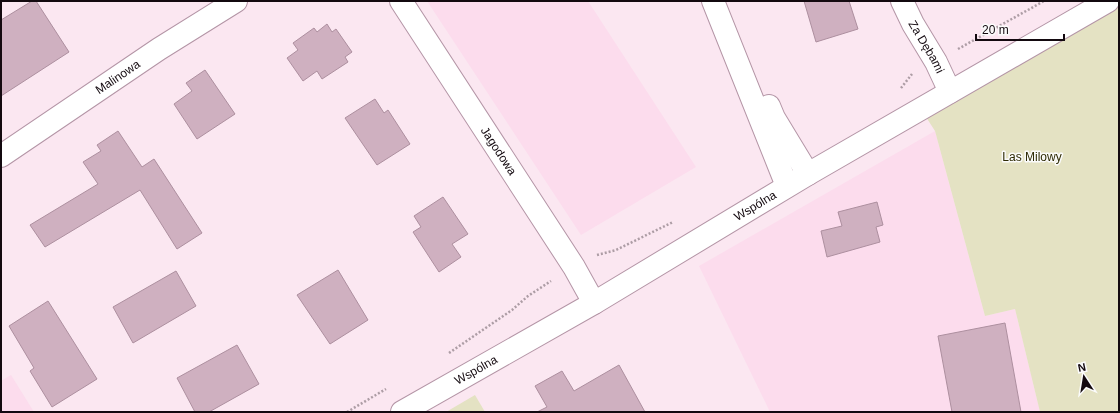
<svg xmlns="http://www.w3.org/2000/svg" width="1120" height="413" viewBox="0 0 1120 413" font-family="Arial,sans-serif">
  <rect width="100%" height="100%" fill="#fbe7f1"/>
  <!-- built -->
  <g fill="#fcdced">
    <path d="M 427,1 L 588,1 L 696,167 L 581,235 Z"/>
    <path d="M 935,131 L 985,316 L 1015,309 L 1040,412 L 770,412 L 699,266 Z"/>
    <path d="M 11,375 L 34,412 L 1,412 L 1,381 Z"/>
  </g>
  <!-- green -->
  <g fill="#e4e2c3">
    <path d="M 1119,6 L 1119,412 L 1040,412 L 1015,309 L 985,316 L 935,131 L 926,117 Z"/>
    <path d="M 475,395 L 485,412 L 446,412 Z"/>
  </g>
  <!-- building -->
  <g fill="#cfb0c0" stroke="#ad8f9f">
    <path d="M 32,1 L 36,1 L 69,52 L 1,96 L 1,20 Z"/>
    <path d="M 804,1 L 849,1 L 858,29 L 816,42 Z"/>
    <path d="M 327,24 L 332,32 L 336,29 L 352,52 L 345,57 L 348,62 L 322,79 L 317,71 L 303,81 L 287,58 L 298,50 L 293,43 L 314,28 L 317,32 Z"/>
    <path d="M 205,70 L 235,114 L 197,139 L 174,104 L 192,91 L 186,83 Z"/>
    <path d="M 375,99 L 384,113 L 388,110 L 410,144 L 377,165 L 345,118 Z"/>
    <path d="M 118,131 L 142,167 L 154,159 L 202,233 L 177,249 L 140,190 L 45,247 L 30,225 L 98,184 L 83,162 L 101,151 L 97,145 Z"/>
    <path d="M 443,197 L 468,234 L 452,244 L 461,257 L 439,272 L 413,232 L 421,227 L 414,216 Z"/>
    <path d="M 877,202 L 883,225 L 876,227 L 880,242 L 827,257 L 821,231 L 842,226 L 838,212 Z"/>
    <path d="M 338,270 L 368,320 L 330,344 L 297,295 Z"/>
    <path d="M 176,271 L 196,306 L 133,343 L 113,307 Z"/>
    <path d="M 48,301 L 97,379 L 52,407 L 30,371 L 34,368 L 9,326 Z"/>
    <path d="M 1005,323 L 1021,412 L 952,412 L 938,336 Z"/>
    <path d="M 237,345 L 259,384 L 209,412 L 195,412 L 177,378 Z"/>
    <path d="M 619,365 L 645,412 L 537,412 L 547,407 L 535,386 L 562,371 L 574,391 Z"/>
  </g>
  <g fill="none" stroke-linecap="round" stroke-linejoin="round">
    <defs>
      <g id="minor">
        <path id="s1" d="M 401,1 L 574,267 L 594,303"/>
        <path d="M 713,1 L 787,186"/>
        <path id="s2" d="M 902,1 L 913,24 L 936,62 L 950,92"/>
        <path d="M 769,106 L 774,118 L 808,174"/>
        <path id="s3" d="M 1,156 L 159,49 L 236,1"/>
        <path id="s4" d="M 402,412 L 594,303 L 808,174 L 1108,1"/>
      </g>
    </defs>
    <!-- minor casing -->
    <use href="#minor" stroke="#b495a6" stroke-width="24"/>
    <!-- path -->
    <g stroke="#ad9da5" stroke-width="2.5" stroke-dasharray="2 2" stroke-linecap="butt">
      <path d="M 958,49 L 1044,1"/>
      <path d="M 901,88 L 912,74"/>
      <path d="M 597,255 L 616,250 L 673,222"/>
      <path d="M 449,353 L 512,310 L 528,296 L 551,281"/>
      <path d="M 347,412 L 386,389"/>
    </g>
    <!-- minor -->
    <use href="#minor" stroke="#fff" stroke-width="22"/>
  </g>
  <g text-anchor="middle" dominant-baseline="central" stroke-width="3" stroke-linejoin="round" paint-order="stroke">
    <!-- street labels -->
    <g font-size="12" fill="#13090f" stroke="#fbfbfb">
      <text stroke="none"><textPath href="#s2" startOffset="52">Za Dębami</textPath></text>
      <text stroke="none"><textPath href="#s3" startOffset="141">Malinowa</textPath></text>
      <text stroke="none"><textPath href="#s1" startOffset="179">Jagodowa</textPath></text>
      <text stroke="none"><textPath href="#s4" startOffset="409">Wspólna</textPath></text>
      <text stroke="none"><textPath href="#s4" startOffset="85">Wspólna</textPath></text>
    </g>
    <!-- park labels -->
    <g font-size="12" fill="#2e2b04" stroke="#fbfbfb">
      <text x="1032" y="157">Las Milowy</text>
    </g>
  </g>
  <!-- border -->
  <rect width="1120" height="413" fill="none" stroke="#13090f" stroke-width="4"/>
  <!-- north arrow -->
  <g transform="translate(1084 377) rotate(348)" stroke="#fbfbfb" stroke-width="3" paint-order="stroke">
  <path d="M0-3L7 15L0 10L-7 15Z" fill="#13090f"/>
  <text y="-6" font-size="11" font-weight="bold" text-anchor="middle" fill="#13090f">N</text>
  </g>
  <!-- scale -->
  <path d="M976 34v6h88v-6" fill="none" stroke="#13090f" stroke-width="2"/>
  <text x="982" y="34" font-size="12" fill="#13090f" stroke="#fbfbfb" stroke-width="3" paint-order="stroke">20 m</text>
</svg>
